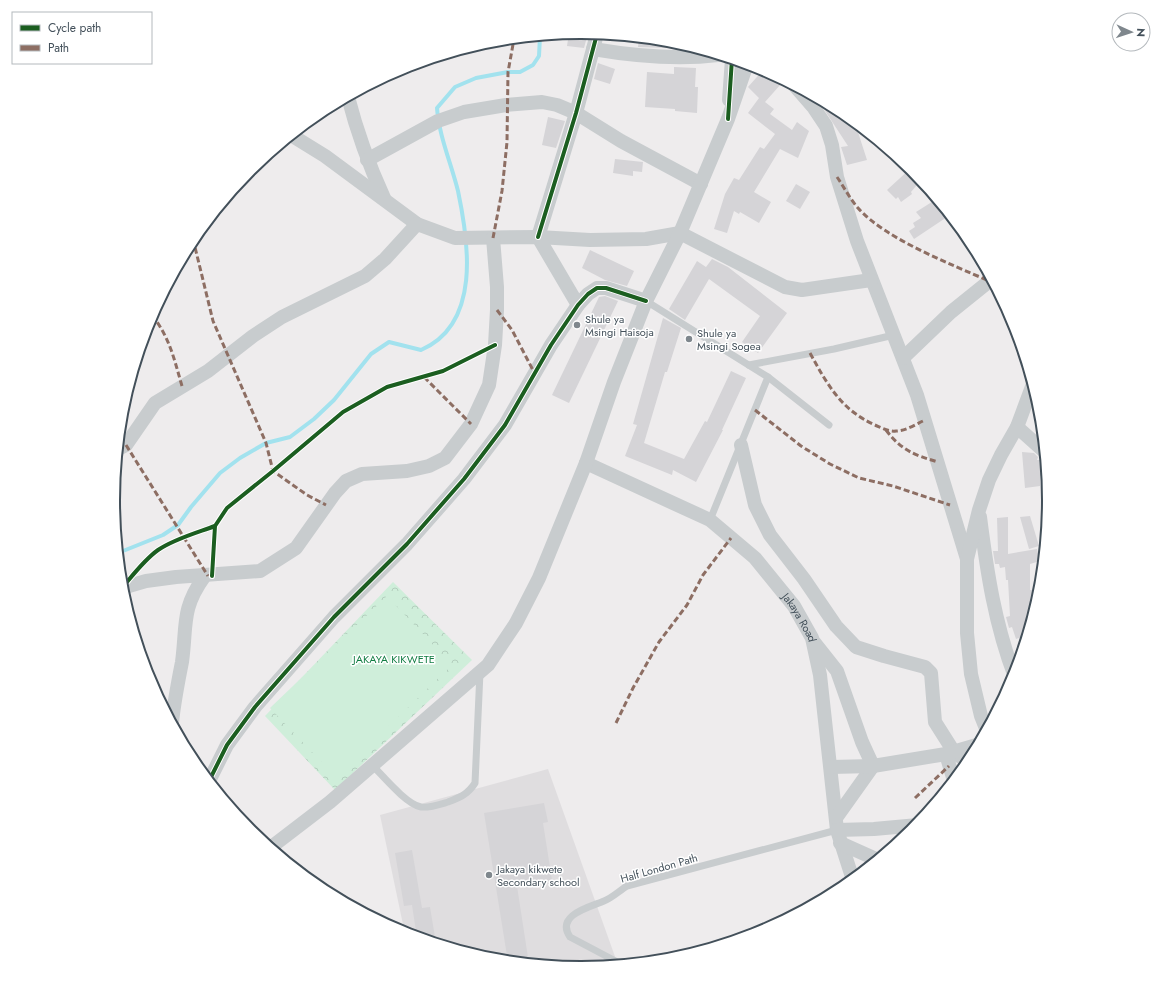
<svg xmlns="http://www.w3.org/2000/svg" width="1163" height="1001" viewBox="0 0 1163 1001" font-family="Jost,sans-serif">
  <defs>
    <pattern id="forest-crowns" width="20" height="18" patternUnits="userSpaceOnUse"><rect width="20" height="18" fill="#cfeeda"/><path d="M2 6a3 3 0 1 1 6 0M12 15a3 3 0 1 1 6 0" fill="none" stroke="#b3cebd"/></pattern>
  </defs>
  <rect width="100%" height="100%" fill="#eeeced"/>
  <!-- education -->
  <path fill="#dfdddf" d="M 548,769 L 618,965 L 581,969 L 490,960 L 405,934 L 380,815 Z"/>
  <!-- forest -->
  <path fill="url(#forest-crowns)" d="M 393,582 L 472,660 L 335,790 L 265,716 Z"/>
  <!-- garden -->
  <path fill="#cfeeda" d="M 387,596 L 452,665 L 336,777 L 270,708 Z"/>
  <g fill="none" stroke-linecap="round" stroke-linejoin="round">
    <!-- stream -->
    <path stroke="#a2e2ee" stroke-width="4" d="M 118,553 L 163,535 L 178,525 L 191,507 L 220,473 L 240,458 L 266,443 L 290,437 L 314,419 L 334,400 L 371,354 L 389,342 L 421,350 C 481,324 469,243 458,191 C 451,163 439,136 437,108 L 455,87 L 476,78 L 508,72 L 520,72 L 533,65 L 539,56 L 540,36"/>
  </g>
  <!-- building -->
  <g fill="#d5d4d7">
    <path d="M 582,32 L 588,33 L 584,48 L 567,46 L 569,33 Z"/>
    <path d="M 639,38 L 667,40 L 667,48 L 638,47 Z"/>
    <path d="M 598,63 L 615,69 L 610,84 L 594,79 Z"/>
    <path d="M 674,67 L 696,68 L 695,87 L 698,87 L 697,113 L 675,111 L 675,109 L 645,107 L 647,72 L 674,74 Z"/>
    <path d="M 764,69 L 781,84 L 765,102 L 774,109 L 770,114 L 792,130 L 797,122 L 809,131 L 798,158 L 780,149 L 754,192 L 771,202 L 759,223 L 740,212 L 739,214 L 734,211 L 727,233 L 714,229 L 725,194 L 734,178 L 739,180 L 760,147 L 764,149 L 775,134 L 748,113 L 759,98 L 760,99 L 748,87 Z"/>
    <path d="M 816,97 L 840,110 L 846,120 L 850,117 L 851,119 L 856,126 L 867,160 L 847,165 L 841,147 L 848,146 Z"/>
    <path d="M 548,117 L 565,121 L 556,148 L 542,145 Z"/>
    <path d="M 615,159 L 643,162 L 642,172 L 633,171 L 633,176 L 613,173 Z"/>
    <path d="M 911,168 L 921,180 L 911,192 L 912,194 L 901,202 L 898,197 L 896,199 L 887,190 Z"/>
    <path d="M 796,184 L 810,192 L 800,209 L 786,201 Z"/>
    <path d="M 935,200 L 938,200 L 950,215 L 914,239 L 909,231 L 915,227 L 913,223 L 921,218 L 916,212 Z"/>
    <path d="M 590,250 L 634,271 L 627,286 L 605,280 L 582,268 Z"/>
    <path d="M 712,259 L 728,267 L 787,313 L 758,353 L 742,342 L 760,316 L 709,279 L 685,320 L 669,309 L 697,261 L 706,267 Z"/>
    <path d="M 605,296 L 618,301 L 569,403 L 552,395 L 599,297 Z"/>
    <path d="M 663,318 L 681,328 L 667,372 L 665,372 L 644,443 L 684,459 L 705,421 L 707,422 L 731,371 L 746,378 L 722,430 L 723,430 L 696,482 L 673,470 L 672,475 L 625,456 L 637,425 L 633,424 Z"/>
    <path d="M 1022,452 L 1034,453 L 1038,457 L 1037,460 L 1043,460 L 1044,473 L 1040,476 L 1040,486 L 1025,488 Z"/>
    <path d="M 1030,516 L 1039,546 L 1029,549 L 1020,517 Z"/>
    <path d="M 1008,517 L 1008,554 L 1037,549 L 1040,561 L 1030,564 L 1030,590 L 1041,590 L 1028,635 L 1016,639 L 1012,627 L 1009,628 L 1006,617 L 1010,616 L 1008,580 L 1006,580 L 1005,567 L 1000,568 L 999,564 L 995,564 L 993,551 L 998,551 L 997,518 Z"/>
    <path d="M 544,803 L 548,822 L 543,823 L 552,880 L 517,886 L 529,964 L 508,962 L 484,813 Z"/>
    <path d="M 412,850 L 422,908 L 430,907 L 436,943 L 417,938 L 412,905 L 404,906 L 395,853 Z"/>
  </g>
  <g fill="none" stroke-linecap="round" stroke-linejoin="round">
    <!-- lane -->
    <g stroke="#c8ccce" stroke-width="7">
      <path d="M 646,301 L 768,377 L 829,425"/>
      <path d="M 749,365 L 834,349 L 894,335"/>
      <path d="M 710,520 L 768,377"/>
      <path d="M 372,765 C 384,777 406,804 421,807 C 430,808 441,804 448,802 C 461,797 468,794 475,783 L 480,672"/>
      <path d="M 623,965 L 570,937 C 555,915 590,907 604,901 C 612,898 619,891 627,886 L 837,830"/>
    </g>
    <!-- street -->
    <g stroke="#c8ccce" stroke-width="14">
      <path d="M 593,49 C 634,56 676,60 718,55"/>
      <path d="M 794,85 L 814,108 L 826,126 L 832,145 L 837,177 L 857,241 L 917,395 L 967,559"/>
      <path d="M 348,97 C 357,132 369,165 384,198"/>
      <path d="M 729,100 L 732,59"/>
      <path d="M 291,135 L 325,156 L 417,224 L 455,238 L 538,237 L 590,240 L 646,239 L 680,233 L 785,287 L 802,290 L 871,280"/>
      <path d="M 367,160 L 438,121 L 464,112 L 506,105 L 542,102 L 557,105 L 576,113 L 621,141 L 701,184"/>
      <path d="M 578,305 L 538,237 L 576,113 L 597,34"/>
      <path d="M 903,358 L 951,312 L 992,279"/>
      <path d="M 1017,427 L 1045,452"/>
      <path d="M 741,445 L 755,505 L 770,535 L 804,579 L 836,626 L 856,647 L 884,656 L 925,667 L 931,673 L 935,722 L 954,752 L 969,763"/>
      <path d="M 118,449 L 126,445 L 155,403 L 208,371 L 253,336 L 282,317 L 365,276 L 385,259 L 417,224"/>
      <path id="s1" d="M 586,463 L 710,520 L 755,558 L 794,606 L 812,638 L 820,675 L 837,830 L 853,880"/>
      <path d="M 1048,480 L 1049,508"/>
      <path d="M 980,517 C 987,572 995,625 1015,677"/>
      <path d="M 122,588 L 146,581 L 176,577 L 260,571 L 296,548 L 335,493 L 346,481 L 362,474 L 407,471 L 429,466 L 445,458 L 471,424 L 489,385 L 495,345 L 497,310 L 497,287 L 493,238"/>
      <path d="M 814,642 L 837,671 L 862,742 L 873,766 L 836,818"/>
      <path d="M 172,723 C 174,702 178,682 182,662 C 187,625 181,609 204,577"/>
      <path d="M 987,731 L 981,716 L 971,674 L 967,633 L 967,559 L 979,510 L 989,480 L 1001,455 L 1017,427 L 1033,384"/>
      <path d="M 946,754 L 954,781"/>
      <path d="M 831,767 L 873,766 L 946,754 L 980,744"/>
      <path d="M 209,781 L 227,745 L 255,707 L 334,617 L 407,544 L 464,479 L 505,425 L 551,345 L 578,305 L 588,294 L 597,288 L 606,288 L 646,301"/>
      <path d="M 837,830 L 874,829 L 918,825"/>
      <path d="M 840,843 L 878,860"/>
      <path d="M 270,848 L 330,802 L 488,665 L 516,623 L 539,578 L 586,463 L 614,382 L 646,301 L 680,233 L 728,119 L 747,64"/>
    </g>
    <!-- quiet -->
    <g stroke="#8d6e63" stroke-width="3" stroke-dasharray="6 3" stroke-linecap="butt">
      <path d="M 837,177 C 844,187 850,199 858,208 C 885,239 951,264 989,281"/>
      <path d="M 493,238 L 502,191 L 507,142 L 508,72 L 514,39"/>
      <path d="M 193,239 L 213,321 L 266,443 L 273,471 L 307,495 L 326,505"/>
      <path d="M 497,310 L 512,330 L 535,374"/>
      <path d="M 152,315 C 170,338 174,359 182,386"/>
      <path d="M 810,353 C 827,384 841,410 875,425 C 882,428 889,432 896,431 C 906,431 916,424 925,420"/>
      <path d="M 424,377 L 471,424"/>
      <path d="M 755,410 L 801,446 L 830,464 L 859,478 L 893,486 L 950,505"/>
      <path d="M 886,430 C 901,450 914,455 938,462"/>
      <path d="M 126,445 L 208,576"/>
      <path d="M 118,450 L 118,449"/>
      <path d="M 616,723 L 633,688 L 659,642 L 687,605 L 703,575 L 731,538"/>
      <path d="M 915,798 L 949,766"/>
      <path d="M 610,966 L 611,959"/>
    </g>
    <defs>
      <g id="cycleway">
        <path d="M 728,119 L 732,59"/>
        <path d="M 538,237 L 576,113 L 597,34"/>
        <path d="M 212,576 L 215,526 L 227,508 L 273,471 L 343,412 L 387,387 L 443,371 L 495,345"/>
        <path d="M 122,588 C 133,575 144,560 158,550 C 174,539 196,533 215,526"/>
        <path d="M 209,781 L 227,745 L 255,707 L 334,617 L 407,544 L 464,479 L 505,425 L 551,345 L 578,305 L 588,294 L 597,288 L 606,288 L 646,301"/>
      </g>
    </defs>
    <!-- cycleway casing -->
    <use href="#cycleway" stroke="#fff" stroke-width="6"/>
    <!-- cycleway -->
    <use href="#cycleway" stroke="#1b5e20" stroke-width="4"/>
  </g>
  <!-- markers -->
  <g fill="#7f878d" stroke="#fff" stroke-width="1.5">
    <circle cx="577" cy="325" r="4"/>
    <circle cx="689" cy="339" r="4"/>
    <circle cx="489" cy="875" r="4"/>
  </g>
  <g text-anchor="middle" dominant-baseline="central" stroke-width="3" stroke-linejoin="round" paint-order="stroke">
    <!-- poi labels -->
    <g font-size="11" fill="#43505a" stroke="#fff" text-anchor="start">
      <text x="585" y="319">Shule ya<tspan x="585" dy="13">Msingi Haisoja</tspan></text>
      <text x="697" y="333">Shule ya<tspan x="697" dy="13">Msingi Sogea</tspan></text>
      <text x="497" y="869">Jakaya kikwete<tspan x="497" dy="13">Secondary school</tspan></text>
    </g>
    <!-- street labels -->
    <g font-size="11" fill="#43505a" stroke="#fff">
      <text stroke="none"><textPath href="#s1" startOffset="270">Jakaya Road</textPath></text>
      <text transform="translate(659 868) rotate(-16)">Half London Path</text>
    </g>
    <!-- park labels -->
    <g font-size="11" fill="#127d43" stroke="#fff">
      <text x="394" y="659">JAKAYA KIKWETE</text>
    </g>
  </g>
  <!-- crop -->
  <path d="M0 0H1163V1001H0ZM120 500a461 461 0 1 1 922 0a461 461 0 1 1-922 0Z" fill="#fff" fill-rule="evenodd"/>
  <path fill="none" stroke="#43505a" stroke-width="2" d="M120 500a461 461 0 1 1 922 0a461 461 0 1 1-922 0Z"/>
  <!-- legend -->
  <rect x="12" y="12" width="140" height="52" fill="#ffffff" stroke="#b4b9bd"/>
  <rect x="20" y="25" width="20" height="6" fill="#1b5e20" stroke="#b4b9bd"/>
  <text x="48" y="32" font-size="12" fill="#43505a">Cycle path</text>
  <rect x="20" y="45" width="20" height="6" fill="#8d6e63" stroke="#b4b9bd"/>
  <text x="48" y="52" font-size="12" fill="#43505a">Path</text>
  <!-- north arrow -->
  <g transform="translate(1131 32) rotate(93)"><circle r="19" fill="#ffffff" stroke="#b4b9bd"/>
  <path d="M0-3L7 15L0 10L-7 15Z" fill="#7f878d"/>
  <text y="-6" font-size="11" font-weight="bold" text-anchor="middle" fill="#43505a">N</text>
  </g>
</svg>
